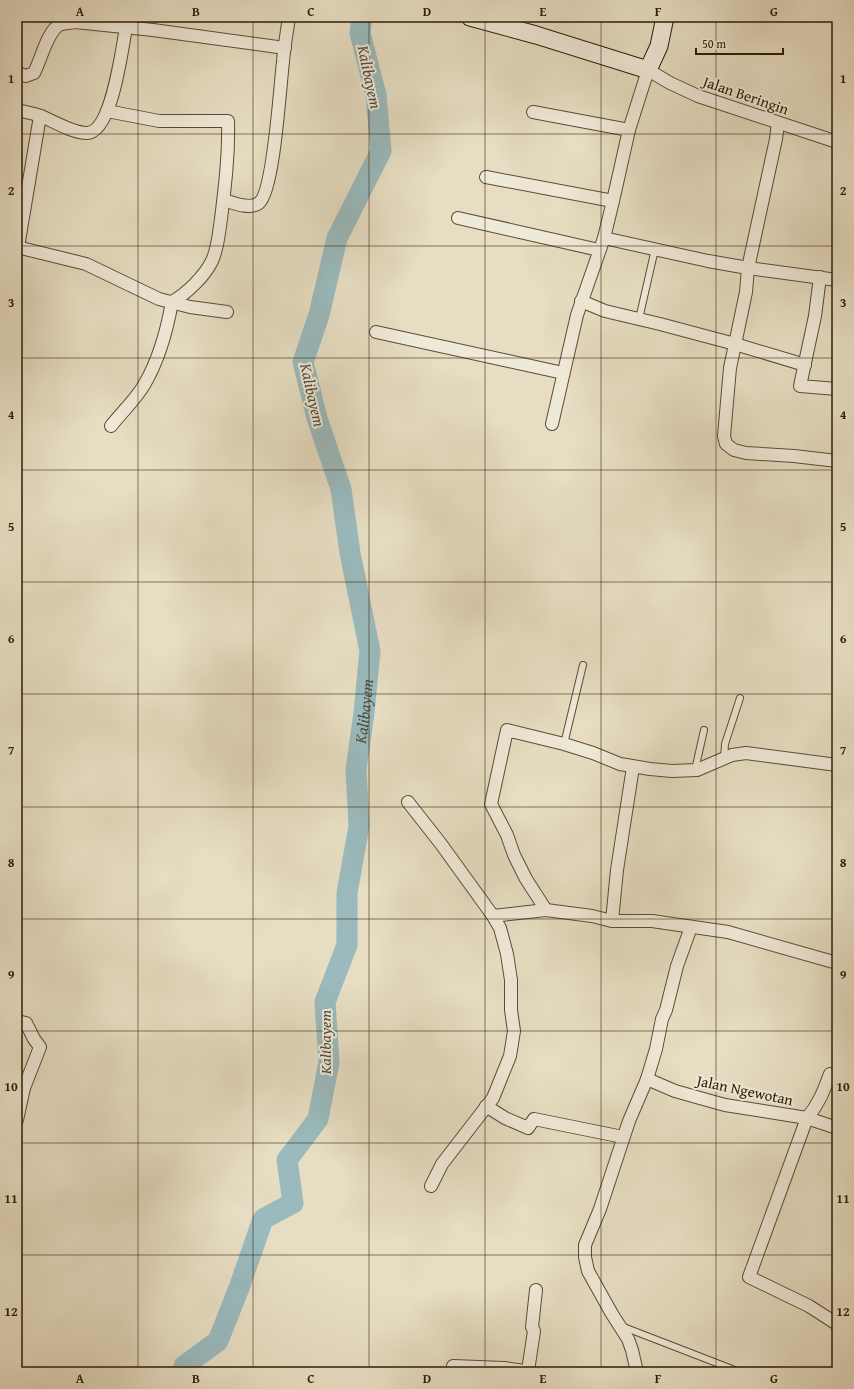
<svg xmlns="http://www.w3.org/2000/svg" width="854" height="1389" viewBox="0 0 854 1389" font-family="'Gentium Book Plus',serif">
  <rect width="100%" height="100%" fill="#e6ddc2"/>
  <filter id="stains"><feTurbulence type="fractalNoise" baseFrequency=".005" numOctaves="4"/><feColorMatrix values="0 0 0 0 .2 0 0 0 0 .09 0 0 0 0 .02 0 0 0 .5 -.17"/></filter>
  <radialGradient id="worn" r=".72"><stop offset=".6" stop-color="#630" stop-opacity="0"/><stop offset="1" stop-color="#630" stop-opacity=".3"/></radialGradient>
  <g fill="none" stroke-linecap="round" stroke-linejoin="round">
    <!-- river -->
    <path stroke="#9ababd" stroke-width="21" id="s1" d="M 183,1372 L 184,1366 L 218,1341 L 239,1288 L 263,1219 L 293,1203 L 287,1160 L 318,1119 L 329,1062 L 325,1002 L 347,945 L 347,893 L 359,826 L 356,769 L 364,713 L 370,651 L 350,553 L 341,489 L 317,418 L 303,362 L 319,315 L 337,238 L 381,151 L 376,95 L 360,33 L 362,17"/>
    <defs>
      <g id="lane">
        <path d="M 639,319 L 655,249"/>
        <path d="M 564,744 L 583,665"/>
        <path d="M 724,758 L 725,744 L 740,698"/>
        <path d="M 695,770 L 704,730"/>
        <path d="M 621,1326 L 740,1372"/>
      </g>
      <g id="street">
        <path d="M 17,73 L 26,76 L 34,73 C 41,60 47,32 59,25 C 64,23 70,23 75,22 L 153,30 L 285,48"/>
        <path d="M 17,110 C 25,112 33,113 41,116 C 55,122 71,132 86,133 C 114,134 123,37 128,17"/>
        <path d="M 107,111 L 159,121 L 228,121 C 229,154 225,186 221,219 C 219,232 218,248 212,261 C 204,277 187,293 172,302 C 167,330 159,360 144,385 C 136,399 121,413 111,426"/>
        <path d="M 533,112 L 629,130"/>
        <path d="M 778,123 L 776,139 L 748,268 L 746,292 L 730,368 L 724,436 L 726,444 L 734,450 L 746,453 L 794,456 L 837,461"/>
        <path d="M 486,177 L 613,201"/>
        <path d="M 224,200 C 233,203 250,210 259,203 C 274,191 280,85 283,62 C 284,47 287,32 289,17"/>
        <path d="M 458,218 L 599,250"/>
        <path d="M 604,238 L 708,261 L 748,268 L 837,280"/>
        <path d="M 17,247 L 86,264 L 159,299 L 190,307 L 227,312"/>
        <path d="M 18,247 L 40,116"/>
        <path d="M 820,277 L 815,316 L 800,386 L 837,389"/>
        <path d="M 581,301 L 605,311 L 660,324 L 735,344 L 805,365"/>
        <path d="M 376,332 L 563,373"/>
        <path d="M 552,424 L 577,315 L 604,238 L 613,201 L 629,130 L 648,70 L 670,83 L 698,96 L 837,142"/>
        <path d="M 408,802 L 441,844 L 493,916 L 500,928 L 507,954 L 511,980 L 511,1010 L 514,1031 L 510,1056 L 493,1098 L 442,1164 L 431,1186"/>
        <path d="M 546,910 L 526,879 L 514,855 L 507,835 L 491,804 L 507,730 L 564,744 L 593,753 L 620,764 L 650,769 L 672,771 L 697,770 L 732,755 L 746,753 L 837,765"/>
        <path d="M 493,916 L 546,910 L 592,916 L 612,921 L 652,921 L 728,932 L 837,963"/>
        <path d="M 612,921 L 617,870 L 633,767"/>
        <path d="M 17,1021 L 26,1023 L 34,1039 L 40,1047 L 24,1088 L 17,1120"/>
        <path d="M 830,1074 C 824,1090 819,1104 807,1118 L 749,1277 L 809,1306 L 837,1324"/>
        <path d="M 647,1079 L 675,1091 L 707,1100 L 725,1105 L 807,1118 L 837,1128"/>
        <path d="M 486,1106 L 505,1118 L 528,1128 L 534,1119 L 623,1137"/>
        <path d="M 453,1366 L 504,1368 L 531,1372"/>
        <path d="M 528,1371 L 534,1331 L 532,1327 L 536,1290"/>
        <path d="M 637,1372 L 632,1350 L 628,1339 L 612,1314 L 588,1271 L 585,1257 L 585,1245 L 600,1209 L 629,1121 L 647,1079 L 656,1049 L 662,1019 L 666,1010 L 677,966 L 691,927"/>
      </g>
      <path id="secondary" d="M 470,17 L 536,35 L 648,70 L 659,46 L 665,17"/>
    </defs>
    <!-- lane casing -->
    <use href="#lane" stroke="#5b4c34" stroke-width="8"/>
    <!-- street casing -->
    <use href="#street" stroke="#5b4c34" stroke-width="14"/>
    <!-- secondary casing -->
    <use href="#secondary" stroke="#2d1c04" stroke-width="19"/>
    <!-- lane -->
    <use href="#lane" stroke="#efe9d7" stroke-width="6"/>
    <!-- street -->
    <use href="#street" stroke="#efe9d7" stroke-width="12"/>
    <!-- secondary -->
    <use href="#secondary" stroke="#efe9d7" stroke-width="17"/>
  </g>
  <!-- grid -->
  <path fill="none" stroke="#2d1c04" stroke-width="1" stroke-opacity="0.55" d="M 138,17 L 138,1372M 253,17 L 253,1372M 369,17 L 369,1372M 485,17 L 485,1372M 601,17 L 601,1372M 716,17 L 716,1372M 17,134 L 837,134M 17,246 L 837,246M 17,358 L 837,358M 17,470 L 837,470M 17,582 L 837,582M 17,694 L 837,694M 17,807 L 837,807M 17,919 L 837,919M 17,1031 L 837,1031M 17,1143 L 837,1143M 17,1255 L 837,1255"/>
  <g text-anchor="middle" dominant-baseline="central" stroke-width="4" stroke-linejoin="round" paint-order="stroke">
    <!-- street labels -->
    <g font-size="15" fill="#2d1c04" stroke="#efe9d7">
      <text transform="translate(746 95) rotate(19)">Jalan Beringin</text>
      <text transform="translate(745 1090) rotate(12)">Jalan Ngewotan</text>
    </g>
    <!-- water labels -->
    <g font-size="16" font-style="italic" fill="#4e4b3c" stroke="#efe9d7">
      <text transform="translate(370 77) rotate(78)">Kalibayem</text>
      <text transform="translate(313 395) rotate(77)">Kalibayem</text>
      <text stroke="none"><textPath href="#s1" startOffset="722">Kalibayem</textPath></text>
      <text transform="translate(325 1042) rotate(-90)">Kalibayem</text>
    </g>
  </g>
  <!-- margin -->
  <rect width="854" height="1389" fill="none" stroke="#e6ddc2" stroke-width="44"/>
  <!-- scale -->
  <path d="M696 48v6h87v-6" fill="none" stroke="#2d1c04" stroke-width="2"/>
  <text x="702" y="48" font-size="12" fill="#2d1c04" stroke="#efe9d7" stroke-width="3" paint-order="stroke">50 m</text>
  <rect x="22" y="22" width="810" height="1345" fill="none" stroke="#2d1c04" stroke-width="1.5"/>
  <g font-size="13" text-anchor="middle" font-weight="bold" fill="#2d1c04">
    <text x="80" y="16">A</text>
    <text x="196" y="16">B</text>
    <text x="311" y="16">C</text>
    <text x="427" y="16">D</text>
    <text x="543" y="16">E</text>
    <text x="658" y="16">F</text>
    <text x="774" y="16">G</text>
    <text x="11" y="83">1</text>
    <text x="843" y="83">1</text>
    <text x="11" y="195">2</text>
    <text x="843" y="195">2</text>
    <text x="11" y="307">3</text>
    <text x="843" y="307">3</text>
    <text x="11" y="419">4</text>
    <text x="843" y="419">4</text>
    <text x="11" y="531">5</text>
    <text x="843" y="531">5</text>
    <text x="11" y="643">6</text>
    <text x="843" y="643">6</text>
    <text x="11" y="755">7</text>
    <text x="843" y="755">7</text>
    <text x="11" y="867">8</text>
    <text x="843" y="867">8</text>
    <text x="11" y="979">9</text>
    <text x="843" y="979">9</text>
    <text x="11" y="1091">10</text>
    <text x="843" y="1091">10</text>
    <text x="11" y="1203">11</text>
    <text x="843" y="1203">11</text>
    <text x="11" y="1316">12</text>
    <text x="843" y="1316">12</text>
    <text x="80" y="1383">A</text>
    <text x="196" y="1383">B</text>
    <text x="311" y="1383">C</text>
    <text x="427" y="1383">D</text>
    <text x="543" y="1383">E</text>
    <text x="658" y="1383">F</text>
    <text x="774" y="1383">G</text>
  </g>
  <rect width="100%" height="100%" filter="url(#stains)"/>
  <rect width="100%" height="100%" fill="url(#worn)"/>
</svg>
